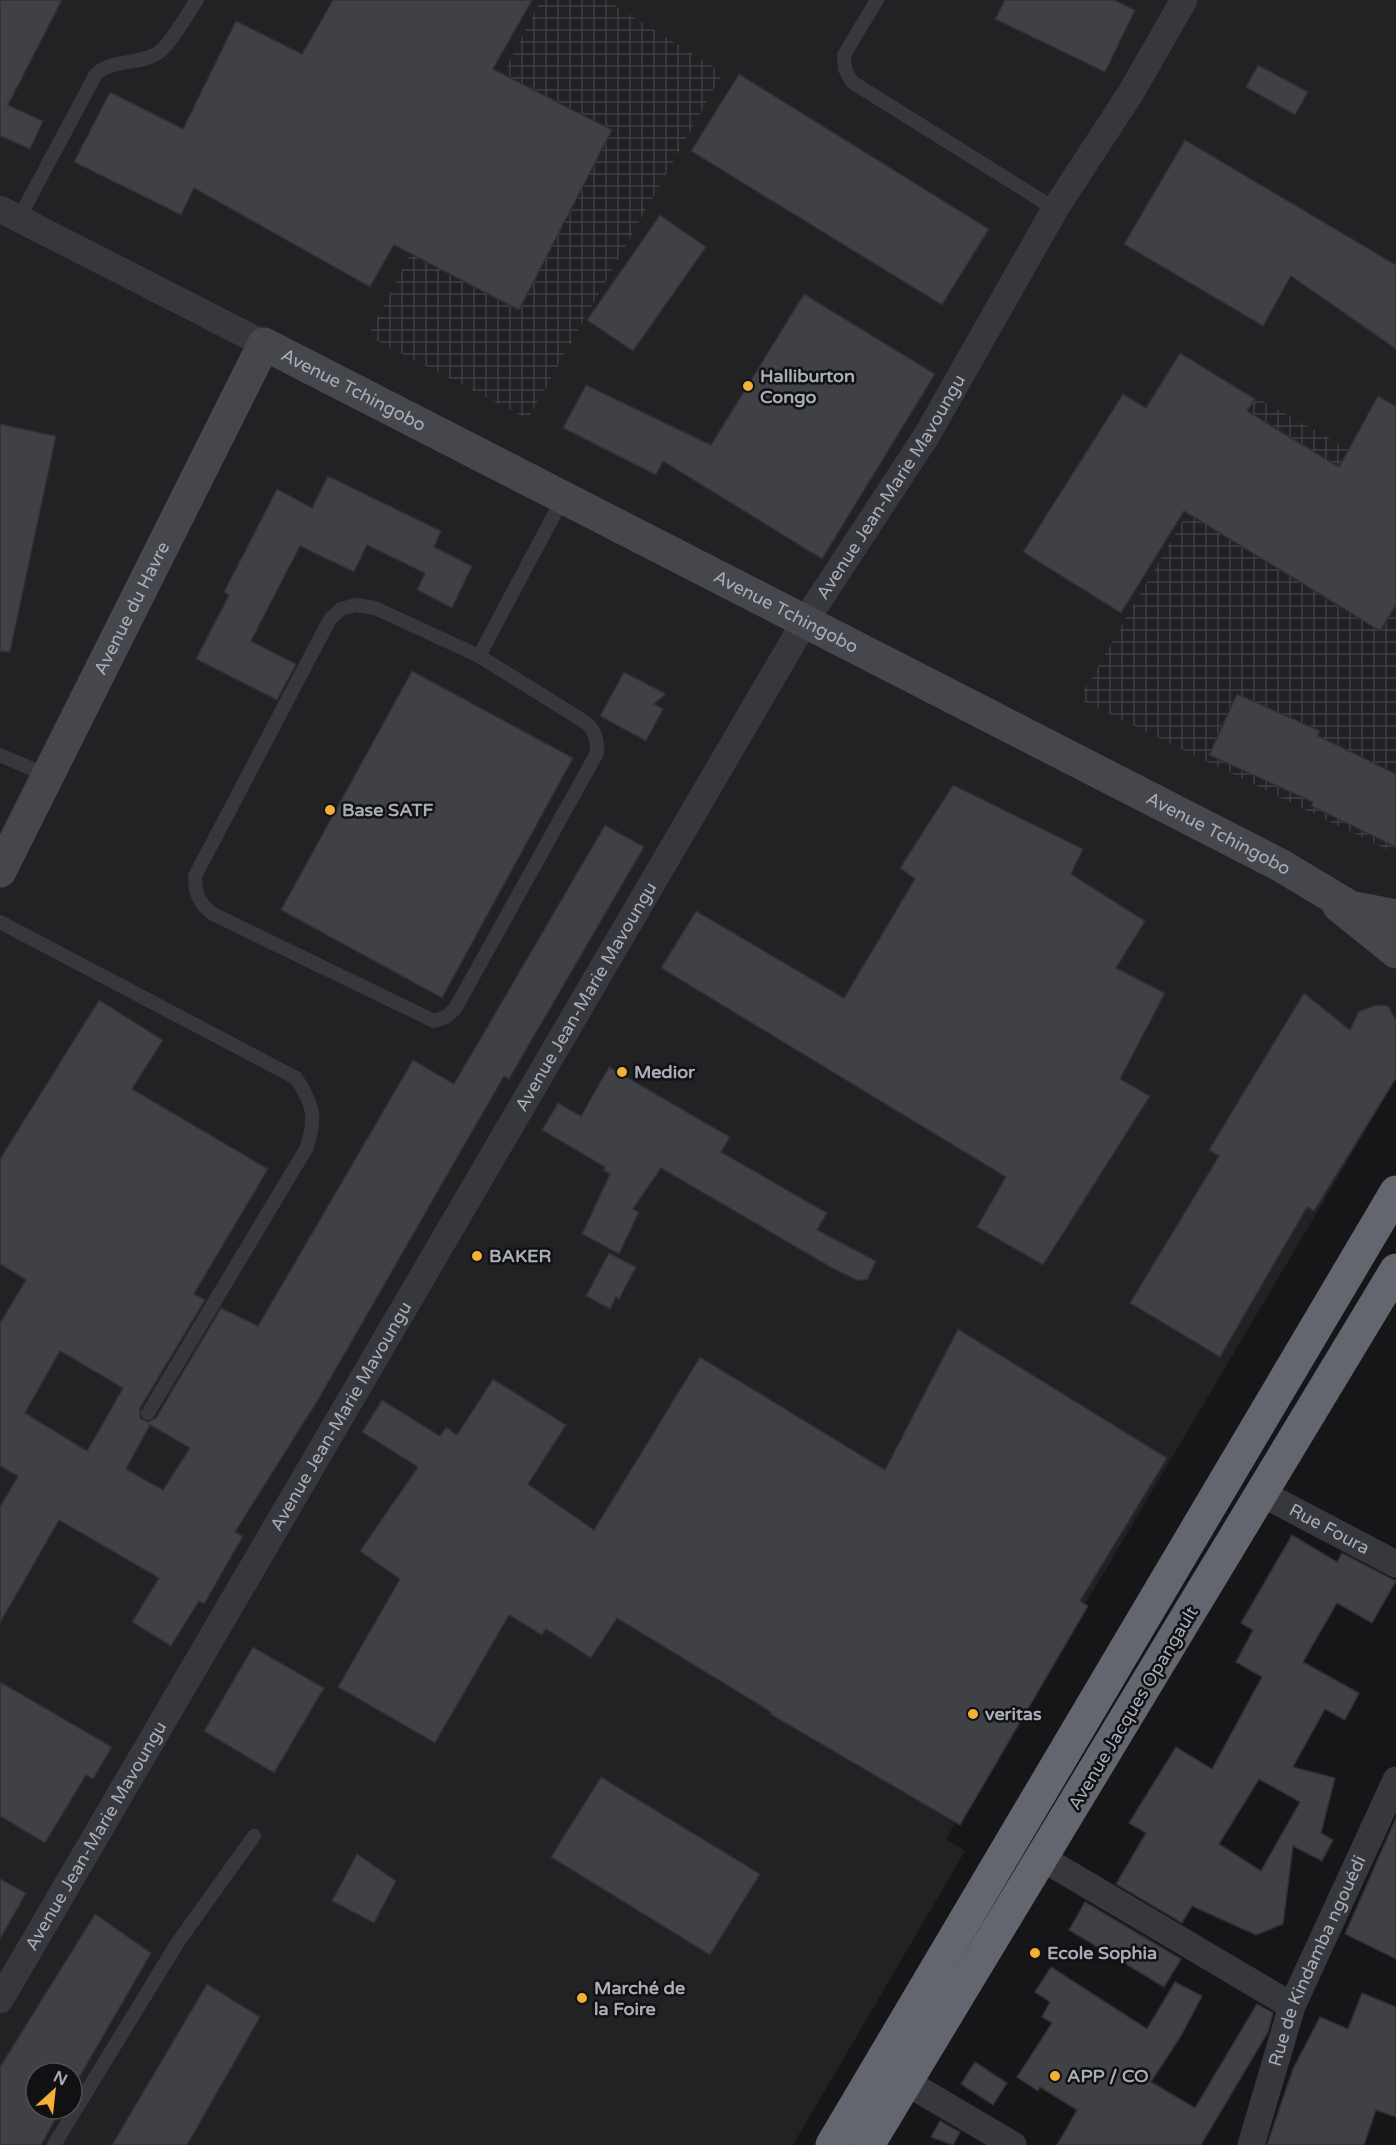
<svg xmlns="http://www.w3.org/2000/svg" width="1396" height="2145" viewBox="0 0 1396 2145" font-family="'Varela Round',sans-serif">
  <defs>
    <pattern id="industrial-grid" width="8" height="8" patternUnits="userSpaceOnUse" patternTransform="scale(1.5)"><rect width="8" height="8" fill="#222225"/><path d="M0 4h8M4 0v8" fill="none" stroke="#3f3f43"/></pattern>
  </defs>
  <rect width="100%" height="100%" fill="#161618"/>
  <!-- built -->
  <path fill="#222225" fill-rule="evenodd" d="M 0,0 L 1396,0 L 1396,1079 L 946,1839 L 965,1851 L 793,2145 L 0,2145 ZM 36,2073 L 72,2073 L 72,2109 L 36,2109 Z"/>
  <!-- industrial -->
  <g fill="url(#industrial-grid)">
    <path d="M 541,0 L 606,0 L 723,73 L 528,419 L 368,336 Z"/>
    <path d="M 1255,397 L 1361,456 L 1396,410 L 1396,854 L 1079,699 Z"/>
  </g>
  <!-- building -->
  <g fill="#404145" stroke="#303034" stroke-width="1.5" fill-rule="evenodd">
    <path d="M 0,0 L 62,0 L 8,105 L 43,121 L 30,149 L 0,136 Z"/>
    <path d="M 333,0 L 532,0 L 493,69 L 612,130 L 519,310 L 394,245 L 370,287 L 194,188 L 181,215 L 74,162 L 110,92 L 183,129 L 236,21 L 302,54 Z"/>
    <path d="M 1005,0 L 1114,0 L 1135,10 L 1105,72 L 995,19 Z"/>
    <path d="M 1258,65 L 1308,92 L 1295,115 L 1246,87 Z"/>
    <path d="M 739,74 L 989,229 L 942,305 L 691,151 Z"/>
    <path d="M 1185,140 L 1396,265 L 1396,349 L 1291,276 L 1263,326 L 1124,244 Z"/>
    <path d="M 660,215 L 706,247 L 633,351 L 587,320 Z"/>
    <path d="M 804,294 L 935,374 L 822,559 L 663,461 L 656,475 L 563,428 L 586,385 L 711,445 Z"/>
    <path d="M 1180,353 L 1255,399 L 1247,411 L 1339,467 L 1378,396 L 1396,406 L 1396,605 L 1380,631 L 1184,511 L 1121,613 L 1023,552 L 1123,394 L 1146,408 Z"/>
    <path d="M 0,424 L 56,436 L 10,652 L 0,651 Z"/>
    <path d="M 328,476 L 441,531 L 434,547 L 472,566 L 452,608 L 417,590 L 425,573 L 367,545 L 354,572 L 300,546 L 251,641 L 296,664 L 277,700 L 196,659 L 229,595 L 224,592 L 277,489 L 312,508 Z"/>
    <path d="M 412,671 L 573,758 L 442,998 L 281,910 Z"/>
    <path d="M 624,672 L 666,694 L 654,704 L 663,709 L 646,741 L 600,716 Z"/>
    <path d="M 1237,694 L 1320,731 L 1318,736 L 1396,774 L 1396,847 L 1311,806 L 1313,802 L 1209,755 Z"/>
    <path d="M 953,785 L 1083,849 L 1071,874 L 1145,921 L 1116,968 L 1165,993 L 1120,1079 L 1150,1096 L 1043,1265 L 977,1227 L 1006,1177 L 661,968 L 696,911 L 844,998 L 915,879 L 900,868 Z"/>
    <path d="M 605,825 L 644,847 L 509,1079 L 504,1076 L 318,1400 L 235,1532 L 243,1536 L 204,1604 L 199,1601 L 171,1646 L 132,1622 L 159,1578 L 59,1520 L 0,1623 L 0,1507 L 18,1476 L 0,1466 L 0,1323 L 26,1280 L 0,1264 L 0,1159 L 99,1000 L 163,1040 L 132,1089 L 268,1169 L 194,1294 L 205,1300 L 140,1408 L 140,1418 L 148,1422 L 156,1418 L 221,1308 L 258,1326 L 413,1060 L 454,1084 ZM 60,1351 L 123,1388 L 87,1451 L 25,1413 ZM 150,1425 L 190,1448 L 163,1490 L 126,1469 Z"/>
    <path d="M 1304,993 L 1350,1030 L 1359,1011 L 1377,1005 L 1388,1006 L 1396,1020 L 1396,1078 L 1314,1211 L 1307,1207 L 1220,1357 L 1130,1303 L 1219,1156 L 1209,1150 Z"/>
    <path d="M 609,1067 L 730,1137 L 721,1152 L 827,1213 L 817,1230 L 876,1261 L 867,1280 L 857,1280 L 832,1268 L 661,1168 L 633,1209 L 639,1212 L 619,1254 L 582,1234 L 610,1174 L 603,1170 L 605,1167 L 542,1130 L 558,1103 L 581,1116 Z"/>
    <path d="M 609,1253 L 636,1267 L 619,1299 L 616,1297 L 610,1309 L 586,1296 Z"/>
    <path d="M 958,1329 L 1167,1458 L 1080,1601 L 1088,1606 L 960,1825 L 770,1714 L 771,1712 L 617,1618 L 591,1658 L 546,1629 L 542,1635 L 509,1615 L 435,1743 L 338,1687 L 400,1579 L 360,1551 L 418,1467 L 362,1432 L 382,1400 L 440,1436 L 446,1427 L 457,1435 L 493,1379 L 566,1425 L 528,1484 L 594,1530 L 700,1357 L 885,1470 Z"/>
    <path d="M 1292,1535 L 1337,1562 L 1342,1553 L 1396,1581 L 1372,1623 L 1337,1603 L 1303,1662 L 1359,1693 L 1345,1720 L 1325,1709 L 1293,1767 L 1335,1778 L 1321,1833 L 1333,1840 L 1322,1861 L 1293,1846 L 1283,1924 L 1256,1935 L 1192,1906 L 1182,1923 L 1116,1884 L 1146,1833 L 1129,1823 L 1176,1747 L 1212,1769 L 1262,1677 L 1236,1662 L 1253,1630 L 1241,1623 ZM 1259,1779 L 1300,1802 L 1261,1871 L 1219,1844 Z"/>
    <path d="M 253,1647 L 324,1688 L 274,1773 L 204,1731 Z"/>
    <path d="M 0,1682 L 112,1747 L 93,1779 L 86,1775 L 45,1843 L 0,1816 Z"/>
    <path d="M 601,1777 L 760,1874 L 710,1955 L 551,1857 Z"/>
    <path d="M 1396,1818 L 1396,1959 L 1345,1934 Z"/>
    <path d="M 357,1854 L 396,1881 L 374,1923 L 332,1901 Z"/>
    <path d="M 0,1879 L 26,1893 L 0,1939 Z"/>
    <path d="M 1085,1902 L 1181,1959 L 1164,1987 L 1069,1930 Z"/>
    <path d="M 95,1914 L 151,1953 L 72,2090 L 72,2073 L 36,2073 L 36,2109 L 61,2109 L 41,2145 L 0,2145 L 0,2067 Z"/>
    <path d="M 1051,1967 L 1147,2029 L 1175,1982 L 1202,1996 L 1182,2034 L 1151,2082 L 1195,2108 L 1257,2004 L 1273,2013 L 1268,2032 L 1201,2145 L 1057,2145 L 1077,2110 L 1040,2087 L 1038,2091 L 1017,2077 L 1052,2023 L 1042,2017 L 1050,2002 L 1035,1992 Z"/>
    <path d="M 207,1984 L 260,2017 L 187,2145 L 112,2145 Z"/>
    <path d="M 1362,1993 L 1396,2007 L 1396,2117 L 1376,2110 L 1364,2145 L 1267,2145 L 1293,2069 L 1320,2017 L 1348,2029 Z"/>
    <path d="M 975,2062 L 1007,2083 L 993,2105 L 961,2084 Z"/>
    <path d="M 940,2121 L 960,2132 L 953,2145 L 931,2137 Z"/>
  </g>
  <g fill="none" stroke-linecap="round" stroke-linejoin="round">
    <!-- lane -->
    <g stroke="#37383d" stroke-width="14">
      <path d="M 877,0 L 844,55 L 845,69 L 852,82 L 1055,209"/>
      <path d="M 19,218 L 96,74 C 112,59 139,65 158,53 C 171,44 187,14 197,0"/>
      <path d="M 356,605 L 375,608 L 479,656 L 585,722 C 596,731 597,739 597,753 L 455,1009 L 446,1017 L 434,1021 L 213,914 C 199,904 195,893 195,876 L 330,619 L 341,609 Z"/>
      <path d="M 479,656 L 563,498"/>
      <path d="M 0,755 L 46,775"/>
      <path d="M 0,922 L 296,1078 C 314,1106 317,1118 306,1149 L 148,1413"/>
      <path d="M 54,2145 L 178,1942 L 254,1836"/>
    </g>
    <!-- street -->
    <g stroke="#37383d" stroke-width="27">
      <path d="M 0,209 L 264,344"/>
      <path id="s1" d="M 1263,1494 L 1396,1564"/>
      <path d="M 1042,1858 L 1292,2006"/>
      <path id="s2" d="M 0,2000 L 804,623 L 927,435 L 1055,209 L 1130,94 L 1184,0"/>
      <path d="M 906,2082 L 1013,2145"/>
      <path id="s3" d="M 1251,2145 L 1292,2006 L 1396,1780"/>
    </g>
    <!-- secondary -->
    <g stroke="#45474d" stroke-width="33">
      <path id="s4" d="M 0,871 L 264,344 L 1280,865 L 1350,907 L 1396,916"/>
      <path d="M 1339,906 L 1396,952"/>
    </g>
    <!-- highway -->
    <g stroke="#63666e" stroke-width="33">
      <path d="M 832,2145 L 1396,1192"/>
      <path d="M 868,2145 L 1396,1270"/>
    </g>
  </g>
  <!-- markers -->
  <g fill="#f2b134" stroke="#111113" stroke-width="2">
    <circle cx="748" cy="386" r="6"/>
    <circle cx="330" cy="810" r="6"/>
    <circle cx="622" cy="1072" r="6"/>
    <circle cx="477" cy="1256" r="6"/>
    <circle cx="973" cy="1714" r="6"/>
    <circle cx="1035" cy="1953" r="6"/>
    <circle cx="582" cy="1998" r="6"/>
    <circle cx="1055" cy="2076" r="6"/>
  </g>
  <g text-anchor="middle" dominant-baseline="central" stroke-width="5" stroke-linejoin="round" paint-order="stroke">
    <!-- poi labels -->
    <g font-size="18" font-weight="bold" fill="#a8adb8" stroke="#111113" text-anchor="start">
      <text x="760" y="376">Halliburton<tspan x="760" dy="21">Congo</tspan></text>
      <text x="342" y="810">Base SATF</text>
      <text x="634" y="1072">Medior</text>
      <text x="489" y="1256">BAKER</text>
      <text x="985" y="1714">veritas</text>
      <text x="1047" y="1953">Ecole Sophia</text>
      <text x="594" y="1988">Marché de<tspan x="594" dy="21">la Foire</tspan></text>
      <text x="1067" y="2076">APP / CO</text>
    </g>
    <!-- street labels -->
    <g font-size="18" fill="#a8adb8" stroke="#111113">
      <text stroke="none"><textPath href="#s4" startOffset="690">Avenue Tchingobo</textPath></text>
      <text stroke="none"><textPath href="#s2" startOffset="1756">Avenue Jean-Marie Mavoungu</textPath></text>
      <text stroke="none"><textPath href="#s4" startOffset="294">Avenue du Havre</textPath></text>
      <text stroke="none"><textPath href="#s4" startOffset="1176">Avenue Tchingobo</textPath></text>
      <text stroke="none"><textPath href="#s4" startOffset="1662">Avenue Tchingobo</textPath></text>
      <text stroke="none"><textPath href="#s2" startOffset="1162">Avenue Jean-Marie Mavoungu</textPath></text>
      <text stroke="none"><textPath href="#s2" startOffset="676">Avenue Jean-Marie Mavoungu</textPath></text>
      <text stroke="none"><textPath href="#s1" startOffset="75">Rue Foura</textPath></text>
      <text transform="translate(1133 1708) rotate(-59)">Avenue Jacques Opangault</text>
      <text stroke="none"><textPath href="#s2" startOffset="190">Avenue Jean-Marie Mavoungu</textPath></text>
      <text stroke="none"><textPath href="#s3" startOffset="196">Rue de Kindamba ngouédi</textPath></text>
    </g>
  </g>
  <!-- north arrow -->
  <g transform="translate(54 2091) rotate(27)"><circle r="28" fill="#111113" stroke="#4d4f55" stroke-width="1.5"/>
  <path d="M0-4.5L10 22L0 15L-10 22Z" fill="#f2b134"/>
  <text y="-9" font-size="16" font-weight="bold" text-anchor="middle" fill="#a8adb8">N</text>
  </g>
</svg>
